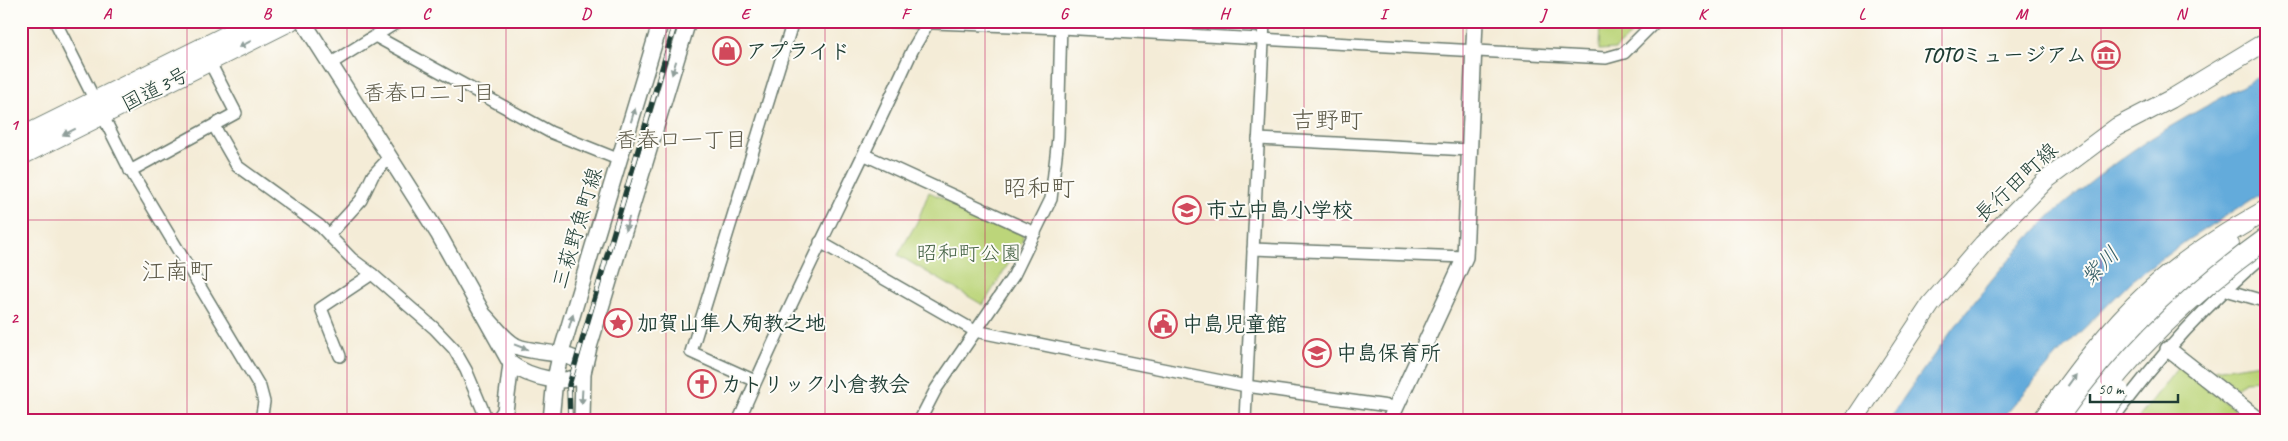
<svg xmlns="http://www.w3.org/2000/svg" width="2288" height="441" viewBox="0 0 2288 441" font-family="Caveat,'Klee One',sans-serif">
  <rect width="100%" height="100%" fill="#fdfcf7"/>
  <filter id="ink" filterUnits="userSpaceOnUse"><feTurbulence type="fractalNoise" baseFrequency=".02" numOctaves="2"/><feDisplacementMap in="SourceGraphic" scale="10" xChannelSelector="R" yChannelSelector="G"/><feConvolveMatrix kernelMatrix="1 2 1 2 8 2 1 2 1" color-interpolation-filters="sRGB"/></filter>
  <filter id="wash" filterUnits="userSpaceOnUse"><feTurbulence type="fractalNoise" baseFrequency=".0096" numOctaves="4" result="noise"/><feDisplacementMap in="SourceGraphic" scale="20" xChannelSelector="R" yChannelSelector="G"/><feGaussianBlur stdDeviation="1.12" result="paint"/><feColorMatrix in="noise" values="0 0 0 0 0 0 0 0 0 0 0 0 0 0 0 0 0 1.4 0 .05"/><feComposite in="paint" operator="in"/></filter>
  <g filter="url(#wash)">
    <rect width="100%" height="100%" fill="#f4ecd7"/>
    <!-- park -->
    <g fill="#bcd57a" stroke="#6e8957">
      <path d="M 1600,21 L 1643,21 L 1644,23 L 1615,49 L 1599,50 Z"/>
      <path d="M 929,192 L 1023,235 L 1023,240 L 983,305 L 898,255 L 917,222 Z"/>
      <path d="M 2267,362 L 2267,380 L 2244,381 L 2236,388 L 2214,370 Z"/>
      <path d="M 2179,366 L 2248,420 L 2137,420 Z"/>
    </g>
    <!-- water -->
    <path fill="#64abdb" stroke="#427488" d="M 2267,72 L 2267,190 L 2186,241 L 2133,280 L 2061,351 L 2001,420 L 1889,420 C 1933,353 1983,287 2038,228 C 2057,208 2091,182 2114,164 C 2161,128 2216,102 2267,72 Z"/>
  </g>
  <g filter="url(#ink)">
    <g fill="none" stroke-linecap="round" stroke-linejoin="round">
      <defs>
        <g id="street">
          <path d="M 55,21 L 129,168 L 260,387 L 264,402 L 261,420"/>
          <path d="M 883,21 L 1061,28 L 1606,58 L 1624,53 L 1656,21"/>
          <path d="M 375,36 L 550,132 L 620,160"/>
          <path d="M 330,64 L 399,21"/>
          <path d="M 214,126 L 237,166 L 320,226 L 352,259 L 372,274 L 434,328 L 454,349 L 466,370 L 487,420"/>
          <path d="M 1258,139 L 1469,150"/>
          <path d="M 865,155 L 1035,233"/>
          <path d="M 130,171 L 236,113 L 207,57"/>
          <path d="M 329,235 L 361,200 L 373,175 L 390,157"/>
          <path d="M 820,242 L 975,331 L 1246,386 L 1395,407"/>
          <path d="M 1253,249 L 1465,257"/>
          <path d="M 2219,288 L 2267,302"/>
          <path d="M 340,356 L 321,308 L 372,274"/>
          <path d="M 755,381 L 691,352 L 793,21"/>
          <path d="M 739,420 C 792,295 856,175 912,51 C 917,41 924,32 928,21"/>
          <path d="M 920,420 L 936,389 L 1014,275 L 1051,199 L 1058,138 L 1061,21"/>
          <path d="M 1245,420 L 1264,21"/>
          <path d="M 2112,420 C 2157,358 2208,302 2267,253"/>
        </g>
        <g id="secondary">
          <path d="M 303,21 L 439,235 L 511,364 C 528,376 565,388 583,373 C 582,369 582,365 579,362 C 568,351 532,354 516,346 C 503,339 495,326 485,316"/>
          <path d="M 2168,349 L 2259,420"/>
          <path d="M 499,420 L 505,411 L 511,364"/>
          <path d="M 551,420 L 555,379 L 560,356 L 661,21"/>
          <path d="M 582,420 L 583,373 L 589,347 L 688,21"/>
          <path d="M 1390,420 L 1465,257 L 1475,21"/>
        </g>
        <path id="primary" d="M 1854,420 L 1931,304 L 1983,244 L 2046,180 L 2117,127 L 2171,99 L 2267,41"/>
        <g id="highway">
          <path d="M 21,138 L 257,21"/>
          <path d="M 21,155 L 289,21"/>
          <path d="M 2043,420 C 2075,375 2108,330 2148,293 C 2183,260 2224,234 2267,210"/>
          <path d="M 2062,420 C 2107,354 2166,294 2229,245"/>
        </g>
      </defs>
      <!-- street casing -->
      <use href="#street" stroke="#6a7a6d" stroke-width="14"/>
      <!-- secondary casing -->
      <use href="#secondary" stroke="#6a7a6d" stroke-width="18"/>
      <!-- primary casing -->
      <use href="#primary" stroke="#6a7a6d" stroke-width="20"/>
      <!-- highway casing -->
      <use href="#highway" stroke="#6a7a6d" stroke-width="22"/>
      <!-- street -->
      <use href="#street" stroke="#fff" stroke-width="11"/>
      <!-- secondary -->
      <use href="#secondary" stroke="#fff" stroke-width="15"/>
      <!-- primary -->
      <use href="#primary" stroke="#fff" stroke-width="18"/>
      <!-- highway -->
      <use href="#highway" stroke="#fff" stroke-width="20"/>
      <defs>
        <path id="rail" d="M 570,420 L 569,385 L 676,21"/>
      </defs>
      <!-- rail casing -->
      <use href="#rail" stroke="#1f3d34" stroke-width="5.5"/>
      <!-- rail -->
      <use href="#rail" stroke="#fdfcf7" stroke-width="4" stroke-dasharray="11" stroke-linecap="butt"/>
      <defs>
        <g id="highway-bridge">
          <path d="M 2082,420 C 2132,349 2196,289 2267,238"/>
          <path d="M 2099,420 L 2119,391"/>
        </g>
      </defs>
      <!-- highway-bridge casing -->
      <use href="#highway-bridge" stroke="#6a7a6d" stroke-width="22" stroke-linecap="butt"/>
      <!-- highway-bridge -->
      <use href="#highway-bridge" stroke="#fff" stroke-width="20"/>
    </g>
    <!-- one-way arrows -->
    <defs><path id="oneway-solid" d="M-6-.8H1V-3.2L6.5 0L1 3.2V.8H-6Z" transform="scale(1.25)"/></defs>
    <g fill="#8f9e9a">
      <use href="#oneway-solid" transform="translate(245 44) rotate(153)"/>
      <use href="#oneway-solid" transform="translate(674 68) rotate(107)"/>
      <use href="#oneway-solid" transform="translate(633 115) rotate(-73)"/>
      <use href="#oneway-solid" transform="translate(69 132) rotate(154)"/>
      <use href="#oneway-solid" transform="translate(627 224) rotate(107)"/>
      <use href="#oneway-solid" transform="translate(571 321) rotate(-73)"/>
      <use href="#oneway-solid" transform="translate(521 347) rotate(21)"/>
      <use href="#oneway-solid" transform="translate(2072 380) rotate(-54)"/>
      <use href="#oneway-solid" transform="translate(582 397) rotate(93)"/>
    </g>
  </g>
  <!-- grid -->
  <path fill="none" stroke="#c2185b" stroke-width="1" stroke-opacity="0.55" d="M 187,21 L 187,420M 347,21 L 347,420M 506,21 L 506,420M 666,21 L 666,420M 825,21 L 825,420M 985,21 L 985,420M 1144,21 L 1144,420M 1304,21 L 1304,420M 1463,21 L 1463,420M 1622,21 L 1622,420M 1782,21 L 1782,420M 1942,21 L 1942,420M 2101,21 L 2101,420M 21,220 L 2267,220"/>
  <!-- icons -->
  <defs>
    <symbol id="shop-ring" viewBox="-11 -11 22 22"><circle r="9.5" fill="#fdfcf7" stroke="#d1495b" stroke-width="1.5"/><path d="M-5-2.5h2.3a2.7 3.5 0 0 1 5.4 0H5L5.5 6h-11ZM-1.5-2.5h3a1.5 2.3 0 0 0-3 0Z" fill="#d1495b"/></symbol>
    <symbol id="museum-ring" viewBox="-11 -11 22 22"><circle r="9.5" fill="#fdfcf7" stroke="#d1495b" stroke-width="1.5"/><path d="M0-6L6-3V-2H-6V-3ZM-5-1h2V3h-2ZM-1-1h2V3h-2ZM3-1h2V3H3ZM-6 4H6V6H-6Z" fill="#d1495b"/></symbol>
    <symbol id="school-ring" viewBox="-11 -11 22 22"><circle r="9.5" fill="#fdfcf7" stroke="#d1495b" stroke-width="1.5"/><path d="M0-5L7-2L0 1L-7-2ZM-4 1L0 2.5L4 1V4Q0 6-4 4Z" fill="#d1495b"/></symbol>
    <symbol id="sight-ring" viewBox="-11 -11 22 22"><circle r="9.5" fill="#fdfcf7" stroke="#d1495b" stroke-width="1.5"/><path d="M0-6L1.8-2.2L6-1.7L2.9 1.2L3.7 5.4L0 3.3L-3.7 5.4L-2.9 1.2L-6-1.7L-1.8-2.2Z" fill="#d1495b"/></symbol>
    <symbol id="civic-ring" viewBox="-11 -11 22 22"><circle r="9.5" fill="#fdfcf7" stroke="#d1495b" stroke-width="1.5"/><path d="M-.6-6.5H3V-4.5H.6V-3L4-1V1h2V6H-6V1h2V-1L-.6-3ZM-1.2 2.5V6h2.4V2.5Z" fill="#d1495b"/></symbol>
    <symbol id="church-ring" viewBox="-11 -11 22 22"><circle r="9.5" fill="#fdfcf7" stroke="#d1495b" stroke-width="1.5"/><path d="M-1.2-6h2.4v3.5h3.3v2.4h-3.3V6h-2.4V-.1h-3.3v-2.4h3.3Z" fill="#d1495b"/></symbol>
  </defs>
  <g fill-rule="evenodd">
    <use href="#shop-ring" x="711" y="35" width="32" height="32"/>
    <use href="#museum-ring" x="2090" y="39" width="32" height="32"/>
    <use href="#school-ring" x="1171" y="194" width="32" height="32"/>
    <use href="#sight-ring" x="602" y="307" width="32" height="32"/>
    <use href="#civic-ring" x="1147" y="308" width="32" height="32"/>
    <use href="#school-ring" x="1301" y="337" width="32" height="32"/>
    <use href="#church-ring" x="686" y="368" width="32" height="32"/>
  </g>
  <g text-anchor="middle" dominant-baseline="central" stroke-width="4" stroke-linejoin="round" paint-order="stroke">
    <!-- poi labels -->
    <g font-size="21" font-weight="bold" fill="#1f3d34" stroke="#fdfcf7" text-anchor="start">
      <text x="746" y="51">アプライド</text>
      <text x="2087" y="55" text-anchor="end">TOTOミュージアム</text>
      <text x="1206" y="210">市立中島小学校</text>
      <text x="637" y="323">加賀山隼人殉教之地</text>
      <text x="1182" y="324">中島児童館</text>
      <text x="1336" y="353">中島保育所</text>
      <text x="721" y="384">カトリック小倉教会</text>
    </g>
    <!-- street labels -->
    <g font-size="21" fill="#1f3d34" stroke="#fdfcf7">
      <text transform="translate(155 89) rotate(-27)">国道3号</text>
      <text transform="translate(2016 182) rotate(-43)">長行田町線</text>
      <text transform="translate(577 228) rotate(-73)">三萩野魚町線</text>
    </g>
    <!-- park labels -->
    <g font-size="21" fill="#466346" stroke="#fdfcf7">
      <text x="969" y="253">昭和町公園</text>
    </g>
    <!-- neighbourhood labels -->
    <g font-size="22" fill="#5f5c4b" stroke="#fdfcf7">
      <text x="429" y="93">香春口二丁目</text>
      <text x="681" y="140">香春口一丁目</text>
    </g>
    <!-- water labels -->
    <g font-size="22" font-style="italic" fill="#345e66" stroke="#fdfcf7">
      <text transform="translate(2100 266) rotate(-45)">紫川</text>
    </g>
    <!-- quarter labels -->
    <g font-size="24" fill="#5f5c4b" stroke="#fdfcf7">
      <text x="1327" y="120">吉野町</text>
      <text x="1039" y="188">昭和町</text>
      <text x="177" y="271">江南町</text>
    </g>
  </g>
  <!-- margin -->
  <rect width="2288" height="441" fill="none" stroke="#fdfcf7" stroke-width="55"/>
  <!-- scale -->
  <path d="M2090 394v8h88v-8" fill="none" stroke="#1f3d34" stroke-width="2.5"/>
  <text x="2098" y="394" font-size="15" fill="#1f3d34" stroke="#fdfcf7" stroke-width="4" paint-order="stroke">50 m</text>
  <rect x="28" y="28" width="2232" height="386" fill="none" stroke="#c2185b" stroke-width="2"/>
  <g font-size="16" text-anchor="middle" font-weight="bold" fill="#c2185b">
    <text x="107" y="19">A</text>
    <text x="267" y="19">B</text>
    <text x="426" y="19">C</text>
    <text x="586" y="19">D</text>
    <text x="745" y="19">E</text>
    <text x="905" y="19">F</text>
    <text x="1064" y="19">G</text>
    <text x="1224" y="19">H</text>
    <text x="1383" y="19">I</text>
    <text x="1543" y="19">J</text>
    <text x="1702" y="19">K</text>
    <text x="1862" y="19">L</text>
    <text x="2021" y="19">M</text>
    <text x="2181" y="19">N</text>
    <text x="14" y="130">1</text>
    <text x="14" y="323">2</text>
  </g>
</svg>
